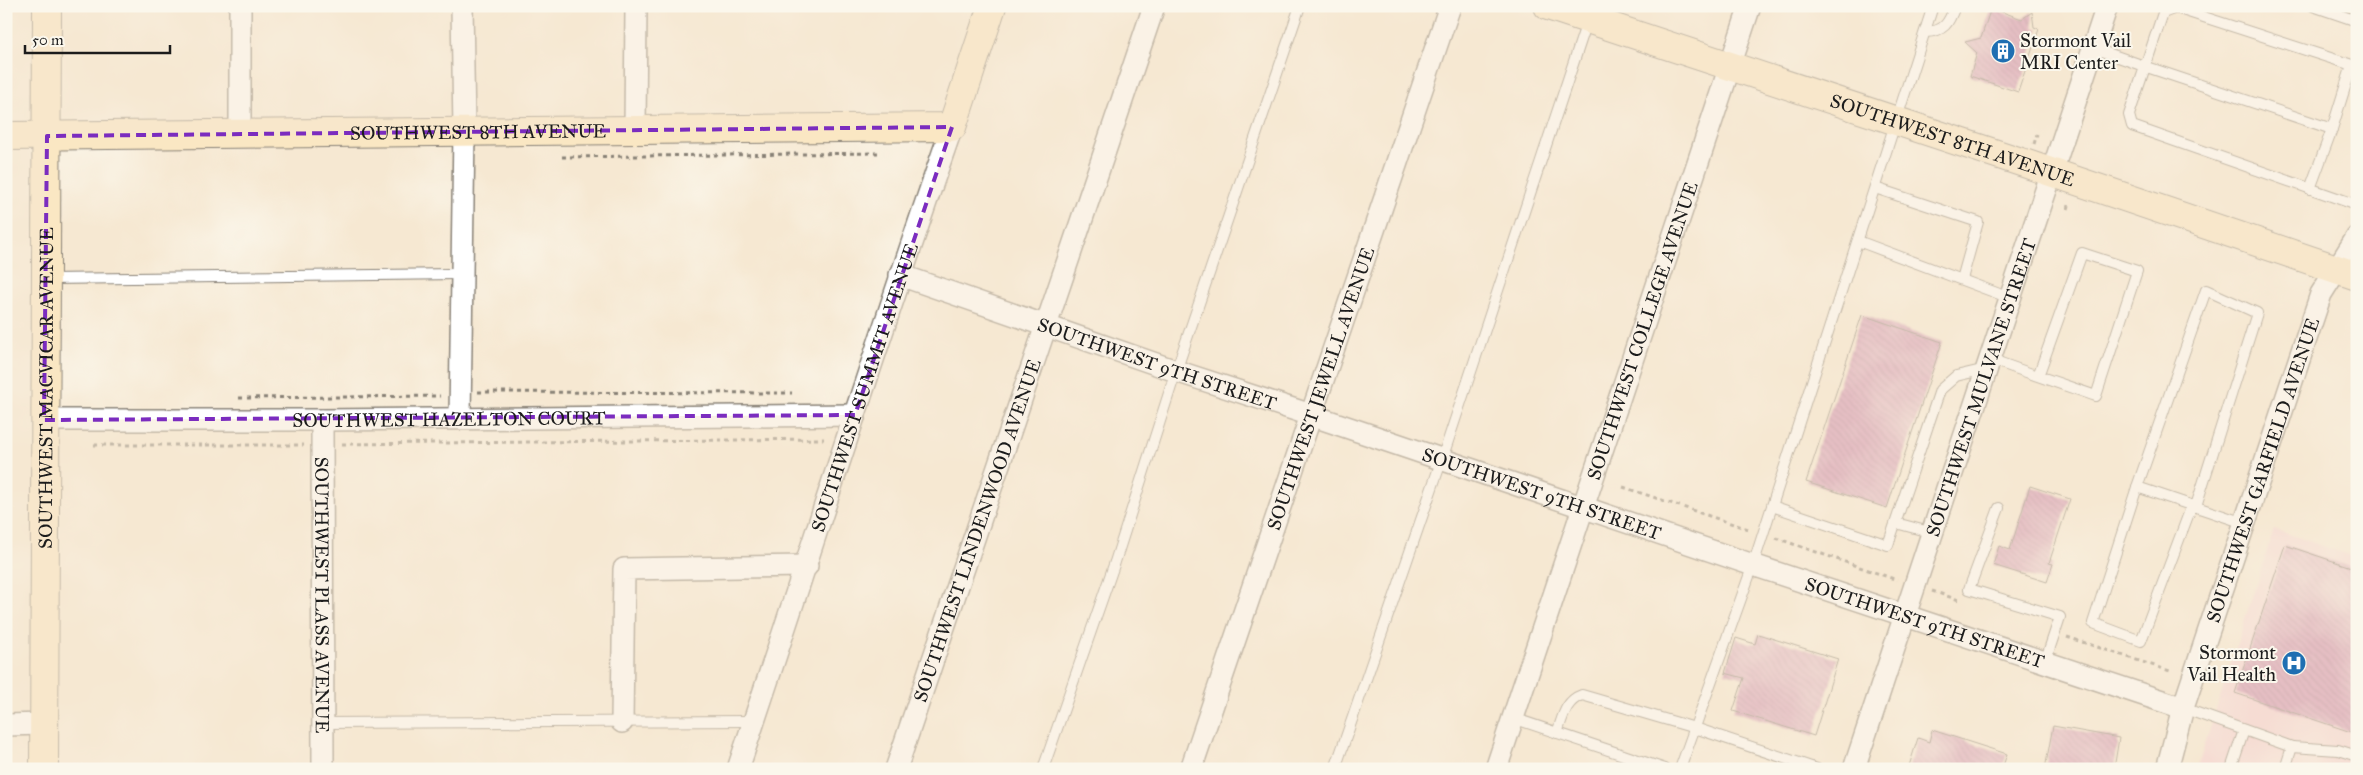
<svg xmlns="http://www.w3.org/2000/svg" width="2363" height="775" viewBox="0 0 2363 775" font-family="'IM FELL Great Primer',serif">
  <defs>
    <pattern id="building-back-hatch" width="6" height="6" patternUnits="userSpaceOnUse" patternTransform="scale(1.25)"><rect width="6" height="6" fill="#d28db3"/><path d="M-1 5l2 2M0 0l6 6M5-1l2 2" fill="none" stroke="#aa7291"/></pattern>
  </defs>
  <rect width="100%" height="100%" fill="#fbf7ec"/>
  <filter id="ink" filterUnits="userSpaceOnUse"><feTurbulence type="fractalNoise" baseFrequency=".02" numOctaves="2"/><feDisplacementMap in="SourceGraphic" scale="10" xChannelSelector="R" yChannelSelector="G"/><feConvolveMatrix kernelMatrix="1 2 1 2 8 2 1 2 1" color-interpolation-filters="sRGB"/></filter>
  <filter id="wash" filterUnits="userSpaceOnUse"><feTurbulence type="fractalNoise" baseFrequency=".0096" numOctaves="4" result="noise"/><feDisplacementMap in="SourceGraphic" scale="20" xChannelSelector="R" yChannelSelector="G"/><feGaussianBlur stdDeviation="1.12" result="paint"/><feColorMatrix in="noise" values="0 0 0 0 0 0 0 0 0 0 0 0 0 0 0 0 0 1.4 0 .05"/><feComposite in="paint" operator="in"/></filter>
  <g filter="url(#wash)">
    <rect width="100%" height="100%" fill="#f6e8d2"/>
    <!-- built -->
    <path fill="#f6cfd6" d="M 2274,529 L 2357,558 L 2357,769 L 2197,769 Z"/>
    <g id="blocks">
      <!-- building -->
      <g fill="url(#building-back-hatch)">
        <path d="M 1991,8 L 2022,19 L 2032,12 L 2034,27 L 2039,29 L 2018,92 L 1970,76 L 1977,53 L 1965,42 L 1981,38 Z"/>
        <path d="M 1862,315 L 1942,342 L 1887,508 L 1806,482 Z"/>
        <path d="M 2030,486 L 2070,499 L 2049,563 L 2053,564 L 2047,582 L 1993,565 L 1999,546 L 2010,550 Z"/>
        <path d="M 2285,545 L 2357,569 L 2357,734 L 2235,693 Z"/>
        <path d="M 1758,634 L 1838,659 L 1814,736 L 1733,711 L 1744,678 L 1725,673 L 1736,638 L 1755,644 Z"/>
        <path d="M 2053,726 L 2119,738 L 2114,769 L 2045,769 Z"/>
        <path d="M 1932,730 L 2007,754 L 2002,769 L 1908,769 L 1918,738 L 1929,742 Z"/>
      </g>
    </g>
  </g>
  <g filter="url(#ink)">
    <use href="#blocks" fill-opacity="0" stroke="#898277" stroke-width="1"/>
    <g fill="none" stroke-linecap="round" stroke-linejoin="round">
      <defs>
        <g id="lane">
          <path d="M 2313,6 L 2357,21"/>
          <path d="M 1925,32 C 1944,32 1949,23 1955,6"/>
          <path d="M 2093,48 L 2144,66 L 2332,129 L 2352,65 L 2176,8 L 2163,13 L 2129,115 L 2132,126 L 2357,205"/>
          <path d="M 1875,188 L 1978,222 L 1962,279"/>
          <path d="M 2310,189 L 2332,129"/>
          <path d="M 1858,241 L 2010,298"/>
          <path d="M 46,279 L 460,274"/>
          <path d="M 1990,359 C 2025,372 2061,384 2096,396 L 2137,271 L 2082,253 L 2038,376"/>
          <path d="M 2137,487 L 2093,623 L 2141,641 L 2192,505"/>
          <path d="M 1772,506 L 1888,545 L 1940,390 L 1956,376 L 1986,369"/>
          <path d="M 2196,506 L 2257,313 L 2206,290 L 2137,487 L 2244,523"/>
          <path d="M 1999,508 L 1969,589 L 2060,617 L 2045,662"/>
          <path d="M 1896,523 L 1933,533"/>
          <path d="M 2183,708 L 2292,747 L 2285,769"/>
          <path d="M 1513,718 L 1665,769"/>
          <path d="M 323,723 L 754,721"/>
          <path d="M 1557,733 C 1563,717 1565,701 1582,695 L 1695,728 L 1817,769"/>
          <path d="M 2292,747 L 2338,750 L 2357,756"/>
          <path d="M 1043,769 L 1115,562 L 1176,371 L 1300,6"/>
          <path d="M 1335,769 L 1442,459 L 1588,19"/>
          <path d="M 1680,769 L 1753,565 L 1933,6"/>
          <path d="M 2231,769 L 2244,730"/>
        </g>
        <g id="street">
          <path d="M 240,6 L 240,133"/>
          <path d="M 635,130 L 636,6"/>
          <path id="s1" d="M 900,275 L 1176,371 L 1311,415 L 1753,565 L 2183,708"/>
          <path d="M 460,418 L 464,130 L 462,6"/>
          <path id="s2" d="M 44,420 L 322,420 L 855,415"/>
          <path id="s3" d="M 322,420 L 323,769"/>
          <path d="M 622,722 L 624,569 L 807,566"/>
          <path d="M 6,725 L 44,724"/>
          <path id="s4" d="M 738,769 C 810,555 877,340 952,127"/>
          <path id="s5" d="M 896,769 L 1154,6"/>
          <path id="s6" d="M 1191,769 L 1450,6"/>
          <path id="s7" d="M 1496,769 L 1750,6"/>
          <path id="s8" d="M 1854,769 L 2107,6"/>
          <path id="s9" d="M 2167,769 L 2183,708 L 2321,294 L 2357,237"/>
        </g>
        <g id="secondary">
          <path id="s10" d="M 1548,6 L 2027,164 L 2357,276"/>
          <path id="s11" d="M 6,136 L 952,127 L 992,6"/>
          <path id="s12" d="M 44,769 L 47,6"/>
        </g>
      </defs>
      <!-- lane casing -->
      <use href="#lane" stroke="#898277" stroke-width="12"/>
      <!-- street casing -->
      <use href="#street" stroke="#898277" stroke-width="24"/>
      <!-- secondary casing -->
      <use href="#secondary" stroke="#898277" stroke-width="30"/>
      <!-- path -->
      <g stroke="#898277" stroke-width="3" stroke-dasharray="4 4" stroke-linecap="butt">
        <path d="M 2034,144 L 2037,134"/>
        <path d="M 562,157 L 879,153"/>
        <path d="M 2068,209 L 2070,202"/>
        <path d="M 478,392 L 792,393"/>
        <path d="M 239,398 L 440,396"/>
        <path d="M 342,444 L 824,439"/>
        <path d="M 94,445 L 304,445"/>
        <path d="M 1623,487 L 1751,530"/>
        <path d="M 1776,538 L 1897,580"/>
        <path d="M 1932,591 L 1959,600"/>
        <path d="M 2067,637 L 2170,671"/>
      </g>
      <!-- lane -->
      <use href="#lane" stroke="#fff" stroke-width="10"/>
      <!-- street -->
      <use href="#street" stroke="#fff" stroke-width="21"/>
      <!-- secondary -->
      <use href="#secondary" stroke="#fae7c3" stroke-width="28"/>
    </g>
  </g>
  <!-- marked area -->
  <path d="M0 0H2363V775H0ZM 952,127 L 855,415 L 44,420 L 47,136 Z" fill="#f6e8d2" fill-opacity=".55" fill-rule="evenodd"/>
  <path fill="none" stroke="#7b2cbf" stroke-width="4" stroke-dasharray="10 6" stroke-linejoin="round" d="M 952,127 L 855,415 L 44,420 L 47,136 Z"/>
  <!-- icons -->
  <defs>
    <symbol id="building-disc" viewBox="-11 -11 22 22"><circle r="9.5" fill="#1f6fb2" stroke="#fbf7ec"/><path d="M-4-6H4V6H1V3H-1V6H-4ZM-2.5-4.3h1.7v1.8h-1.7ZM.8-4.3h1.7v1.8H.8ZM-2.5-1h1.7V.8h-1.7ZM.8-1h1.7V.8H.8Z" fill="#fff"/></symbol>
    <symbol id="hospital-disc" viewBox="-11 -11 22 22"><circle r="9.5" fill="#1f6fb2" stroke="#fbf7ec"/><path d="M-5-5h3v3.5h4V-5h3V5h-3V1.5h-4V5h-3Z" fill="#fff"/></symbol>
  </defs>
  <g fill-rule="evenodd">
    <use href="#building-disc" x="1989" y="37" width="28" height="28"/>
    <use href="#hospital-disc" x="2280" y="649" width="28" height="28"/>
  </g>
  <g text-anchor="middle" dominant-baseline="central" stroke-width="4" stroke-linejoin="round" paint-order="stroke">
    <!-- poi labels -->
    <g font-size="19" fill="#1c1c1c" stroke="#fbf7ec" text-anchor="start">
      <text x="2020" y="40">Stormont Vail<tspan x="2020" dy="22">MRI Center</tspan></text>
      <text x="2276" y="652" text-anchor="end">Stormont<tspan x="2276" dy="22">Vail Health</tspan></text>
    </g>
    <!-- street labels -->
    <g font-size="19" fill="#1c1c1c" stroke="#fbf7ec">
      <text stroke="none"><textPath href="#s11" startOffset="472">SOUTHWEST 8TH AVENUE</textPath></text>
      <text stroke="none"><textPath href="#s10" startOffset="426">SOUTHWEST 8TH AVENUE</textPath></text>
      <text stroke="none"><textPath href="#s7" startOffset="462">SOUTHWEST COLLEGE AVENUE</textPath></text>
      <text stroke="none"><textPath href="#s1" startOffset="272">SOUTHWEST 9TH STREET</textPath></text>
      <text stroke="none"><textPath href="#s12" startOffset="381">SOUTHWEST MACVICAR AVENUE</textPath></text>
      <text stroke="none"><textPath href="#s4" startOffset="402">SOUTHWEST SUMMIT AVENUE</textPath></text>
      <text stroke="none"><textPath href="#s6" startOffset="402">SOUTHWEST JEWELL AVENUE</textPath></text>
      <text stroke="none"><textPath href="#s8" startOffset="402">SOUTHWEST MULVANE STREET</textPath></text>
      <text stroke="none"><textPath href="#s2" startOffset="405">SOUTHWEST HAZELTON COURT</textPath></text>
      <text stroke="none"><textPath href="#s9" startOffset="314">SOUTHWEST GARFIELD AVENUE</textPath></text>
      <text stroke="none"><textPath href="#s1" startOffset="678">SOUTHWEST 9TH STREET</textPath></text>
      <text stroke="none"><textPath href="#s5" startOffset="252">SOUTHWEST LINDENWOOD AVENUE</textPath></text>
      <text stroke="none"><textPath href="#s3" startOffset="175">SOUTHWEST PLASS AVENUE</textPath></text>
      <text stroke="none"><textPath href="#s1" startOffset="1082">SOUTHWEST 9TH STREET</textPath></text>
    </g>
  </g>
  <!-- margin -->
  <rect width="2363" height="775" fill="none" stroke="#fbf7ec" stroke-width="25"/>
  <!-- scale -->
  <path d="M25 45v8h145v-8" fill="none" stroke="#1c1c1c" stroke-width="2.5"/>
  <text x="32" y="45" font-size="15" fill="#1c1c1c" stroke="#fbf7ec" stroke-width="4" paint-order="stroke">50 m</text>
</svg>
